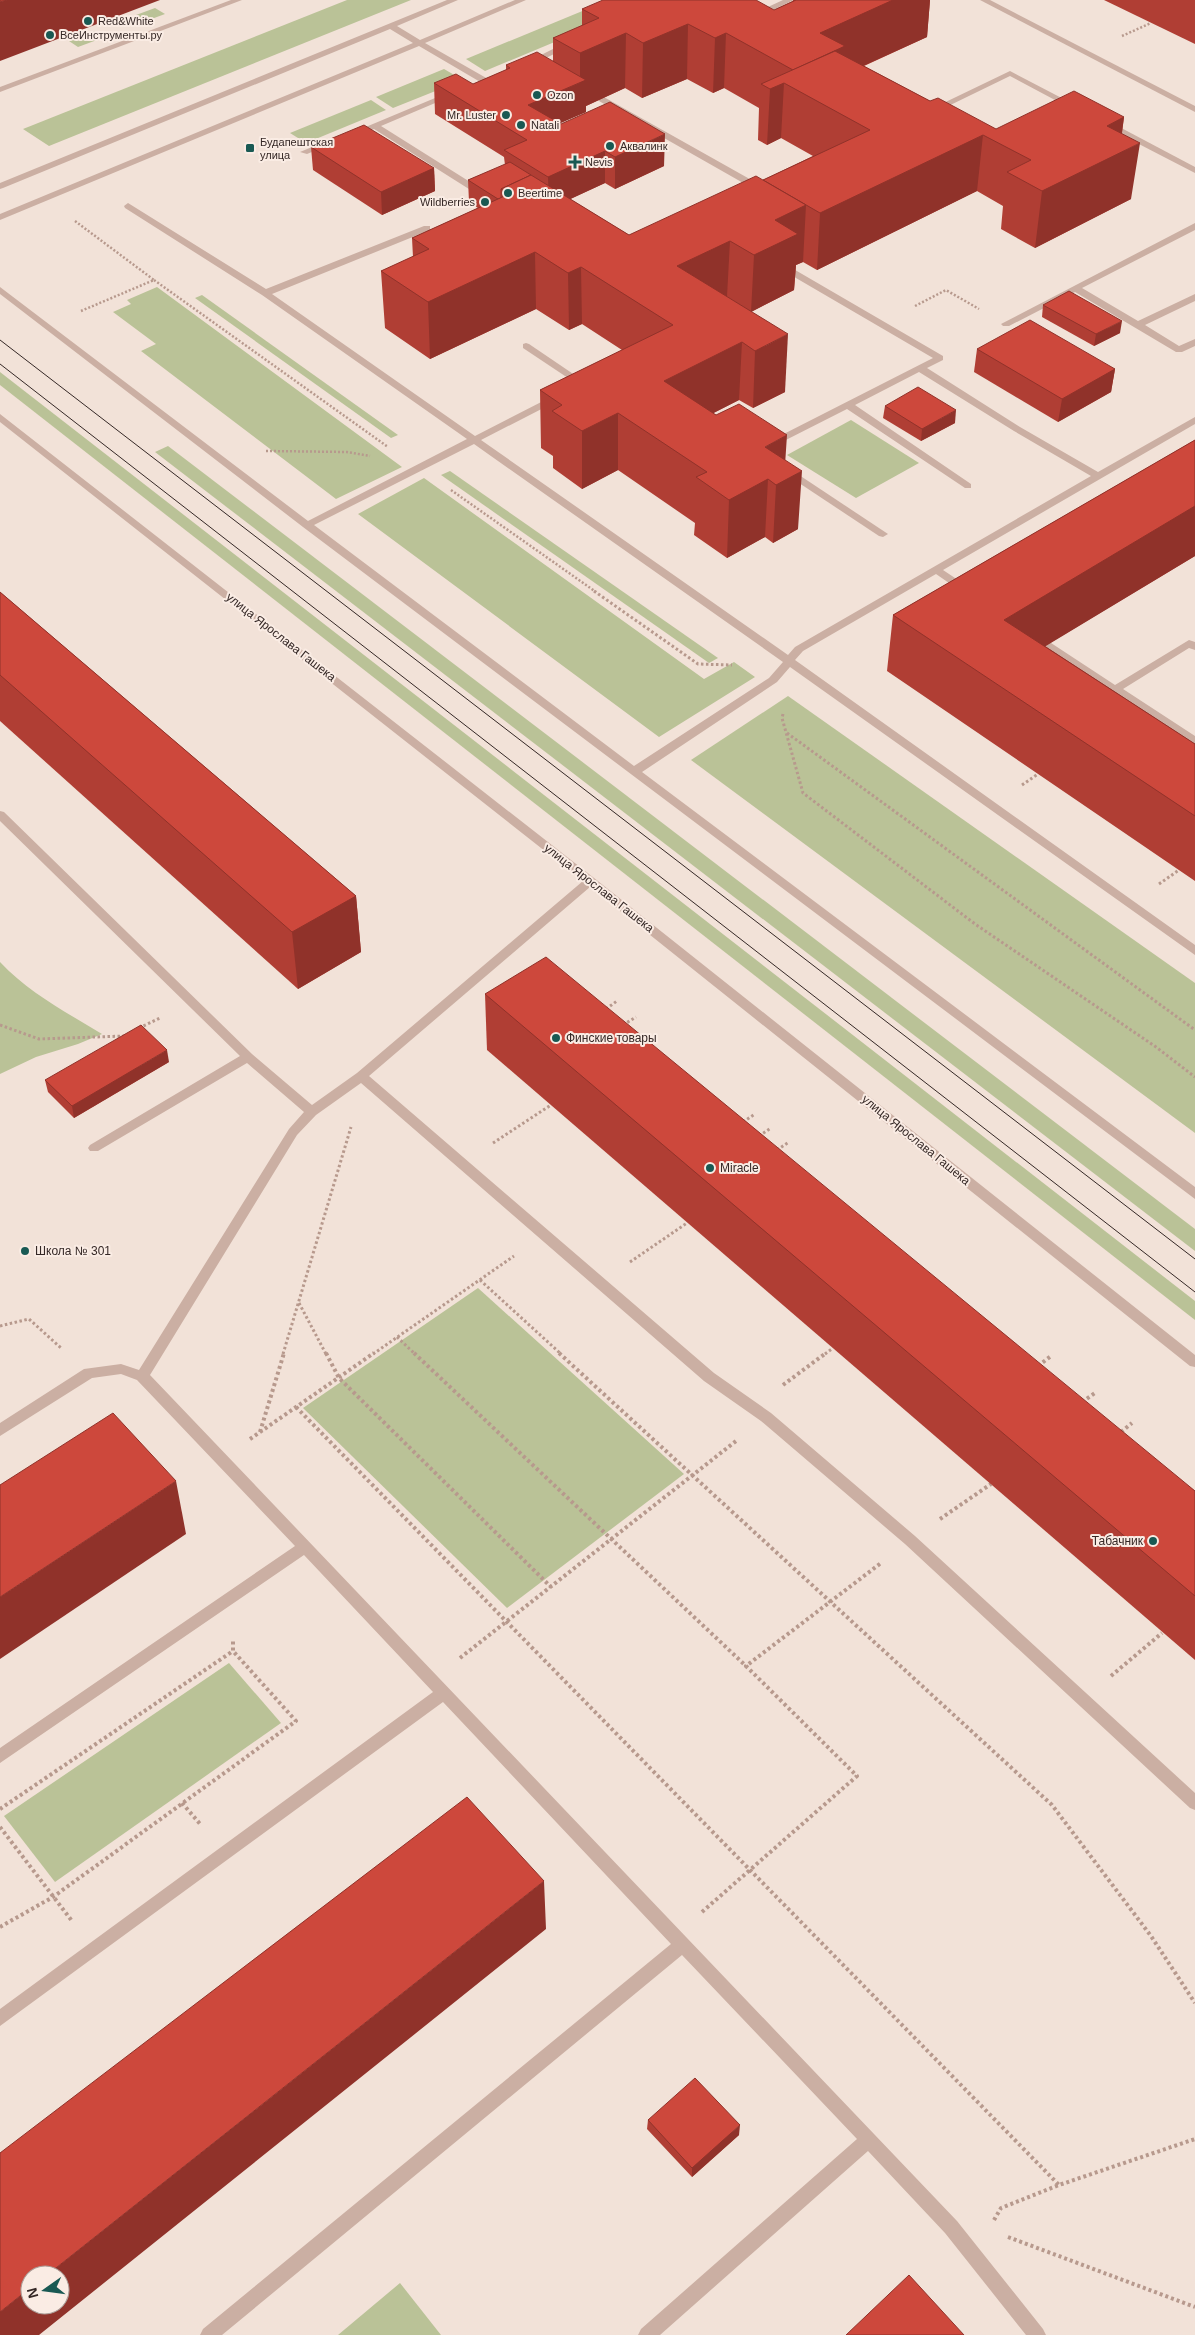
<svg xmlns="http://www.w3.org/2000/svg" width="1195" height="2335" viewBox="0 0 1195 2335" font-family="Helvetica,sans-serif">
  <rect width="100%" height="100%" fill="#f2e2d8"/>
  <!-- green -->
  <g fill="#bac297">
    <path d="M 347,0 L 411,0 L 49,146 L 23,129 Z"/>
    <path d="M 609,0 L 655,0 L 485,71 L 466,59 Z"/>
    <path d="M 155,8 L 165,14 L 138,24 L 128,18 Z"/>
    <path d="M 95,31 L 105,37 L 78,47 L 69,41 Z"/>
    <path d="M 444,69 L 463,80 L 393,108 L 376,97 Z"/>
    <path d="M 371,100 L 386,110 L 306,143 L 290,133 Z"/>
    <path d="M 157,287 L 402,467 L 336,499 L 141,351 L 156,344 L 113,312 L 131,304 L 127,300 Z"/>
    <path d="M 202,295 L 398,435 L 391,438 L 195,298 Z"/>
    <path d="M 0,372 L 1195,1301 L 1195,1320 L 0,385 Z"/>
    <path d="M 851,420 L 919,463 L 856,498 L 787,455 Z"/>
    <path d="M 168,446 L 1195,1229 L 1195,1251 L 155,452 Z"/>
    <path d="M 450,471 L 718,658 L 709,663 L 441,475 Z"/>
    <path d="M 424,478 L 704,679 L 734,662 L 755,677 L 659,737 L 358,514 Z"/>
    <path d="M 788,696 L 1195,983 L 1195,1133 L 691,760 Z"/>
    <path d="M 0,962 C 29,993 66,1012 102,1034 L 78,1044 L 36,1057 L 0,1074 Z"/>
    <path d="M 478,1288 L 684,1474 L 507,1608 L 303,1408 Z"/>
    <path d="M 229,1663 L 281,1723 L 55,1882 L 4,1816 Z"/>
    <path d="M 400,2283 L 441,2335 L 338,2335 Z"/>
  </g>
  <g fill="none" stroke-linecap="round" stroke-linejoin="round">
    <!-- path-far2 -->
    <g stroke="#b7998d" stroke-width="2.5" stroke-dasharray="2 2" stroke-linecap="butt">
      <path d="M 1122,36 L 1151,23"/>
      <path d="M 75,221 L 154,280 L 81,311"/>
      <path d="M 154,280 L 388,447"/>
      <path d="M 915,306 L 946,290 L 979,309"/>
      <path d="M 266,451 L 347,452 L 370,456"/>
      <path d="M 451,490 L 596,592"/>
    </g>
    <!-- path-far1 -->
    <g stroke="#b7998d" stroke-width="3" stroke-dasharray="2.5 2.5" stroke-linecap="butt">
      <path d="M 594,591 L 698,664 L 732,665"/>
      <path d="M 783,714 L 782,718 L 803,793 L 975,924 L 1156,1047 L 1195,1077"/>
      <path d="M 787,733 L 1195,1030"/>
      <path d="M 1022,785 L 1038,774"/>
      <path d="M 1159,884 L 1179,870"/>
      <path d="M 606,1009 L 617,1001"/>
      <path d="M 0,1025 L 39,1039 L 124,1036"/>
      <path d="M 623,1025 L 636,1017"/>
      <path d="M 139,1028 L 160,1018"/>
      <path d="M 743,1122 L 755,1114"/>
      <path d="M 759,1136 L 771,1128"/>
      <path d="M 493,1143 L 551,1105"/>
      <path d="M 777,1150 L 789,1142"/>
      <path d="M 630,1262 L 687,1223"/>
      <path d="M 480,1280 L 561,1354"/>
      <path d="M 299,1303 L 326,1354"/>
      <path d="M 0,1326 L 29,1319 L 61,1348"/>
      <path d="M 397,1337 L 415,1354"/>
      <path d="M 283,1354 L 351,1127"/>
      <path d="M 373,1354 L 514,1256"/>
      <path d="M 825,1354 L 833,1348"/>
    </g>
    <!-- path -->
    <g stroke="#b7998d" stroke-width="4" stroke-dasharray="3 3" stroke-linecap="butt">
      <path d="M 326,1353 L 339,1378 L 551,1587"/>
      <path d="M 414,1353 L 746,1666"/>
      <path d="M 559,1353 L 1052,1805 L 1151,1936 L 1195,2003"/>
      <path d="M 1038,1366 L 1051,1356"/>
      <path d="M 783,1385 L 826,1353"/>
      <path d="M 1082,1402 L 1095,1393"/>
      <path d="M 296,1407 L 1059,2185"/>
      <path d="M 260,1432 L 284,1353"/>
      <path d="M 1121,1432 L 1132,1423"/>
      <path d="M 250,1439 L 374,1353"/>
      <path d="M 940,1519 L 991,1484"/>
      <path d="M 460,1658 L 736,1441"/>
      <path d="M 1111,1676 L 1162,1633"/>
      <path d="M 182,1803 L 201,1825"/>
      <path d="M 0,1809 L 233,1651 L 233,1640"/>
      <path d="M 0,1827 L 72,1921"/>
      <path d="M 702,1912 L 857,1776 L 746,1666 L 881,1563"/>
      <path d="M 0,1927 L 53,1897 L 296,1721 L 233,1651"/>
      <path d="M 994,2220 L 1001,2208 L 1059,2185 L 1195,2139"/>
      <path d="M 1008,2237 L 1195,2307"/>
    </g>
    <!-- minor -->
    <g fill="#cbafa3" fill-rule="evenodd">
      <path d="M 231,0 L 242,0 L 0,92 L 0,87 Z"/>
      <path d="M 447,0 L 458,0 L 397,26 L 420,40 L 515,0 L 526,0 L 425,43 L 488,79 L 488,83 L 482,83 L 419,46 L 0,220 L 0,214 L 413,43 L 390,29 L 3,188 L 0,189 L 0,183 Z"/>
      <path d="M 783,0 L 794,0 L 758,17 L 751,15 Z"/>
      <path d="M 980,0 L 990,0 L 1195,106 L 1195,112 Z"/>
      <path d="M 565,43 L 572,45 L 532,65 L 525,63 Z"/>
      <path d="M 1010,71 L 1077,106 L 1070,108 L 1010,76 L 936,112 L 929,110 Z"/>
      <path d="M 447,93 L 454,95 L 381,126 L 486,192 L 486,196 L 480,196 L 374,129 L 353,137 L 349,134 Z"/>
      <path d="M 602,96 L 755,182 L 756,184 L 746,190 L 740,190 L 740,186 L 745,184 L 599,101 L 598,99 Z"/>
      <path d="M 1104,122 L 1110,122 L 1195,167 L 1195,173 L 1104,126 Z"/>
      <path d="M 324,142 L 331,144 L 307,154 L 300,152 Z"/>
      <path d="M 128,203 L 266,289 L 424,226 L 430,226 L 430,230 L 272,294 L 475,436 L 551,397 L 557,397 L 557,401 L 481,440 L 788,655 L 795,647 L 1091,476 L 1014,431 L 919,372 L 855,405 L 971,484 L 971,488 L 965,488 L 847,409 L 774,446 L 768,446 L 768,442 L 933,358 L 784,271 L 784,267 L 790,267 L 943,356 L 943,360 L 927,368 L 1020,427 L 1098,472 L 1195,417 L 1195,424 L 943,570 L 970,588 L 970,592 L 962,592 L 936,574 L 803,651 L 795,660 L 1195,945 L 1195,955 L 790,667 L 777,682 L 642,772 L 1195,1187 L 1195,1199 L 303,527 L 0,294 L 0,287 L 308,521 L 467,439 L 262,295 L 125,208 L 124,206 ZM 474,444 L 783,662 L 769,678 L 634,766 L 314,525 Z"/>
      <path d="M 1195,223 L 1195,230 L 1082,288 L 1138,321 L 1195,294 L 1195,301 L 1145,325 L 1179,346 L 1195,339 L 1195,346 L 1182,352 L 1176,352 L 1075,292 L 1009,326 L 1003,326 L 1001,324 Z"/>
      <path d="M 526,343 L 529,344 L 588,384 L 586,386 L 580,386 L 523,348 L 523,344 Z"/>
      <path d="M 0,414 L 594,878 L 1195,1355 L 1195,1367 L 1190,1366 L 590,887 L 369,1076 L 714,1373 L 771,1413 L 915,1536 L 1195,1793 L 1195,1810 L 1190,1808 L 905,1544 L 761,1421 L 704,1381 L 361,1083 L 316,1115 L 297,1135 L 150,1375 L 957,2221 L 1043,2329 L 1046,2335 L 1026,2335 L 945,2233 L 868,2151 L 660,2335 L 638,2335 L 641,2329 L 857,2139 L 682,1955 L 222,2335 L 200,2335 L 203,2329 L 671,1944 L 443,1702 L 0,2026 L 0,2009 L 433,1692 L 304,1555 L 0,1763 L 0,1748 L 295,1546 L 137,1380 L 121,1374 L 92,1378 L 0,1436 L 0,1423 L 84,1369 L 121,1364 L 139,1370 L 289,1129 L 304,1112 L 247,1063 L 98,1151 L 90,1151 L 88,1148 L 90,1145 L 240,1056 L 0,821 L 0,811 L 4,812 L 252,1054 L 312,1105 L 357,1073 L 583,881 L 0,422 Z"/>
      <path d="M 787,468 L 790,469 L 888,534 L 883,537 L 879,536 L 784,473 L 782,471 Z"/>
      <path d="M 1189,640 L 1195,642 L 1195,650 L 1189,648 L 1123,689 L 1195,736 L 1195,745 L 1042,645 L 1043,643 L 1051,643 L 1115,685 Z"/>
    </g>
    <!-- tram -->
    <g stroke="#352826" stroke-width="1">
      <path d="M 0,340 L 1195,1259"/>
      <path d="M 0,364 L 1195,1292"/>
    </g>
  </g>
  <!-- wall -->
  <g fill="#b03e34" fill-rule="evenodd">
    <path d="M 793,0 L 930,0 L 927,37 L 864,66 L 930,101 L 996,129 L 1124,117 L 1122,133 L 1131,199 L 1035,248 L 1001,229 L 1003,206 L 977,191 L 817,270 L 803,262 L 796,265 L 794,290 L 751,312 L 785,392 L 753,408 L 739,400 L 713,413 L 785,460 L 798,529 L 773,543 L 765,537 L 727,558 L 694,535 L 695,523 L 618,470 L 582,489 L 553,468 L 553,456 L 541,448 L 540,390 L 622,350 L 582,324 L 569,330 L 536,309 L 430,359 L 385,328 L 381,271 L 413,257 L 412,238 L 478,208 L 469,202 L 468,180 L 505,165 L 504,157 L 435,114 L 434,83 L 473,84 L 506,70 L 506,65 L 553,62 L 553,38 L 582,26 L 582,9 L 774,10 L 793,1 ZM 687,79 L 713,93 L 724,88 L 759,108 L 758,140 L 767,145 L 781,138 L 813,156 L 763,180 L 629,235 L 570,199 L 605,183 L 615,189 L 664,166 L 559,123 L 586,112 L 586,106 L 625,88 L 642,98 Z"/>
    <path d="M 1104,0 L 1195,0 L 1195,44 Z"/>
    <path d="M 311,147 L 434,168 L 435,191 L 382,215 L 313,170 Z"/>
    <path d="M 1043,305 L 1120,333 L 1094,346 L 1042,317 Z"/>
    <path d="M 977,349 L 1115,369 L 1111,392 L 1058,422 L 974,372 Z"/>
    <path d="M 885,406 L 955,423 L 921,441 L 883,418 Z"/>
    <path d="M 1195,440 L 1195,556 L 1045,646 L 1195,744 L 1195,881 L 887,671 L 893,615 Z"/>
    <path d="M 0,592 L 356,896 L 361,952 L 298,989 L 0,721 Z"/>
    <path d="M 485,994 L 1195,1491 L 1195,1660 L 487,1050 Z"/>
    <path d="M 169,1062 L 74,1118 L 48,1092 L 45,1080 Z"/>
    <path d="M 648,2120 L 739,2135 L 692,2177 L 647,2129 Z"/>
  </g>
  <!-- shaded-wall -->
  <g fill="#90322a">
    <path d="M 7,0 L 160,0 L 0,61 L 0,2 Z"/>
    <path d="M 893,0 L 930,0 L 927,37 L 843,75 L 820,33 Z"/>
    <path d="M 688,24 L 687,79 L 642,98 L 643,43 Z"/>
    <path d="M 626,33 L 625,88 L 586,106 L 586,112 L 529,137 L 528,105 L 580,83 L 580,53 Z"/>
    <path d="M 726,33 L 724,88 L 713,93 L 715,38 Z"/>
    <path d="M 784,83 L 781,138 L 767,145 L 770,89 Z"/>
    <path d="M 1124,117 L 1119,153 L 1140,143 L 1131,199 L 1035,248 L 1042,191 L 1107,126 Z"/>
    <path d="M 665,134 L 664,166 L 615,189 L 615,157 Z"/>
    <path d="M 983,135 L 977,191 L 817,270 L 820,213 Z"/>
    <path d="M 605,151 L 605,183 L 549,209 L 548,177 Z"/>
    <path d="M 434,168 L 435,191 L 382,215 L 381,192 Z"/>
    <path d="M 806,205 L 803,262 L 796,265 L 794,290 L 751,312 L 754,255 L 775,220 Z"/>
    <path d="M 730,241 L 727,297 L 677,266 Z"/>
    <path d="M 535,252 L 536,309 L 430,359 L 428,302 Z"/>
    <path d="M 581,267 L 582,324 L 569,330 L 568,273 Z"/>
    <path d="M 1122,321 L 1120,333 L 1094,346 L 1096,334 Z"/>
    <path d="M 788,334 L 785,392 L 753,408 L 755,351 Z"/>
    <path d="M 742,342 L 739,400 L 663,439 L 664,381 Z"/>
    <path d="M 1115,369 L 1111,392 L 1058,422 L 1062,399 Z"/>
    <path d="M 956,410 L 955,423 L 921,441 L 922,429 Z"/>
    <path d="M 618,413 L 618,470 L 582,489 L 582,431 Z"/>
    <path d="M 787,435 L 784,480 L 802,471 L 798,529 L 773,543 L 776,485 L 768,479 L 765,537 L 727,558 L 729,500 L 765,447 Z"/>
    <path d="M 1195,506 L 1195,556 L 996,676 L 1004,620 Z"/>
    <path d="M 356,896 L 361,952 L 298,989 L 292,932 Z"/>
    <path d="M 167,1050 L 169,1062 L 74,1118 L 72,1106 Z"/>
    <path d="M 176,1481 L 186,1534 L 0,1659 L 0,1597 Z"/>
    <path d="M 544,1881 L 546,1929 L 39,2335 L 0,2335 L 0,2312 L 30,2288 L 30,2305 L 60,2305 L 60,2275 L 47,2275 Z"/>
    <path d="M 740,2125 L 739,2135 L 692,2177 L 692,2168 Z"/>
  </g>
  <!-- building -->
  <g fill="#cd483c" stroke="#90322a">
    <path d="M 0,0 L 7,0 L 0,2 Z"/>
    <path d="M 603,0 L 756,0 L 774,10 L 796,0 L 893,0 L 820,33 L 845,46 L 793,70 L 726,33 L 715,38 L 688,24 L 643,43 L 626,33 L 580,53 L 553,38 L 599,18 L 582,9 Z"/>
    <path d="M 835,51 L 930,101 L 938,98 L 996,129 L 1074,91 L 1124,117 L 1107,126 L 1140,143 L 1042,191 L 1007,172 L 1031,160 L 983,135 L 820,213 L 763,180 L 870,130 L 784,83 L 770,89 L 761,84 Z"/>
    <path d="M 537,52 L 586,80 L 528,105 L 561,124 L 610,102 L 665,134 L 615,157 L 605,151 L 548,177 L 504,150 L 527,140 L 434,83 L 456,74 L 473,84 L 510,68 L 506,65 Z"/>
    <path d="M 364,125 L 434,168 L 381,192 L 311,147 Z"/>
    <path d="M 510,162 L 531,175 L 501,189 L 501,198 L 498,199 L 468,180 Z"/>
    <path d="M 531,175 L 629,235 L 756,176 L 806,205 L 775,220 L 798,234 L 754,255 L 730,241 L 677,266 L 788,334 L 755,351 L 742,342 L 664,381 L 716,415 L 739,404 L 787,435 L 765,447 L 802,471 L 776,485 L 768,479 L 729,500 L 696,477 L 707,472 L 618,413 L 582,431 L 552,411 L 562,405 L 540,390 L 673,325 L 581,267 L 568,273 L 535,252 L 428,302 L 381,271 L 429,249 L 412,238 L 509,194 L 501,189 Z"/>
    <path d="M 1069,291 L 1122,321 L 1096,334 L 1043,305 Z"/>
    <path d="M 1030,320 L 1115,369 L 1062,399 L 977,349 Z"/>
    <path d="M 918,387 L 956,410 L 922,429 L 885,406 Z"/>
    <path d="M 1195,440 L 1195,506 L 1004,620 L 1195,744 L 1195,816 L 893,615 Z"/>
    <path d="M 0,592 L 356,896 L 292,932 L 0,675 Z"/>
    <path d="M 546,957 L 1195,1491 L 1195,1596 L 485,994 Z"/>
    <path d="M 141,1025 L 167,1050 L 72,1106 L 45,1080 Z"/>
    <path d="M 113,1413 L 176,1481 L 0,1597 L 0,1485 Z"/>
    <path d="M 467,1797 L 544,1881 L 47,2275 L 30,2275 L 30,2288 L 0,2312 L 0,2153 Z"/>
    <path d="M 695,2078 L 740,2125 L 692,2168 L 648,2120 Z"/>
    <path d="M 909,2275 L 964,2335 L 846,2335 Z"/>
  </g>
  <!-- markers -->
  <g fill="#195953" stroke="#faece4" stroke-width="2">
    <circle cx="88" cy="21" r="5"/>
    <circle cx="50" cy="35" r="5"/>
    <circle cx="537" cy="95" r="5"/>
    <circle cx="506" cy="115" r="5"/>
    <circle cx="521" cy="125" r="5"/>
    <circle cx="610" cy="146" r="5"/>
    <rect x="245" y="143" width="10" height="10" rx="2.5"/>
    <path d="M572.5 154.5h5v5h5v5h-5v5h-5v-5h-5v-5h5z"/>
    <circle cx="508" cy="193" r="5"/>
    <circle cx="485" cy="202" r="5"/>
    <circle cx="556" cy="1038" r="5"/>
    <circle cx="710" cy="1168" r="5"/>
    <circle cx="25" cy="1251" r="5"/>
    <circle cx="1153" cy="1541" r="5"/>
  </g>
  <g text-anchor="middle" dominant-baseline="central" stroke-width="4" stroke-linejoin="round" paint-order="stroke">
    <!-- far-poi labels -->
    <g font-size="11" fill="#352826" stroke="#faece4" text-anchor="start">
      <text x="98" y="21">Red&amp;White</text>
      <text x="60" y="35">ВсеИнструменты.ру</text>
      <text x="547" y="95">Ozon</text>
      <text x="496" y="115" text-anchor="end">Mr. Luster</text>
      <text x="531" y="125">Natali</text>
      <text x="260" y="142">Будапештская<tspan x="260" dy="13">улица</tspan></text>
      <text x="620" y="146">Аквалинк</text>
      <text x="585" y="162">Nevis</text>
      <text x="518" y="193">Beertime</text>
      <text x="475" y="202" text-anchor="end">Wildberries</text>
    </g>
    <!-- street labels -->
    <g font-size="12" fill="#352826" stroke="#faece4">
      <text transform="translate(281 637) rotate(38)">улица Ярослава Гашека</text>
      <text transform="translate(599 888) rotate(38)">улица Ярослава Гашека</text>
      <text transform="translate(916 1140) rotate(39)">улица Ярослава Гашека</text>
    </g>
    <!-- poi labels -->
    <g font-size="12" fill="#352826" stroke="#faece4" text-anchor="start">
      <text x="566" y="1038">Финские товары</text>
      <text x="720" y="1168">Miracle</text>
      <text x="35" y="1251">Школа № 301</text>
      <text x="1143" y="1541" text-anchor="end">Табачник</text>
    </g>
  </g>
  <!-- north arrow -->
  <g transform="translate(45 2290) rotate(256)"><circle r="24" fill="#faece4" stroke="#ab9e98"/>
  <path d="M0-4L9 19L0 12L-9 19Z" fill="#195953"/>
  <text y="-8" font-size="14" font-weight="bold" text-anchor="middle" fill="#352826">N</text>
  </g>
</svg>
